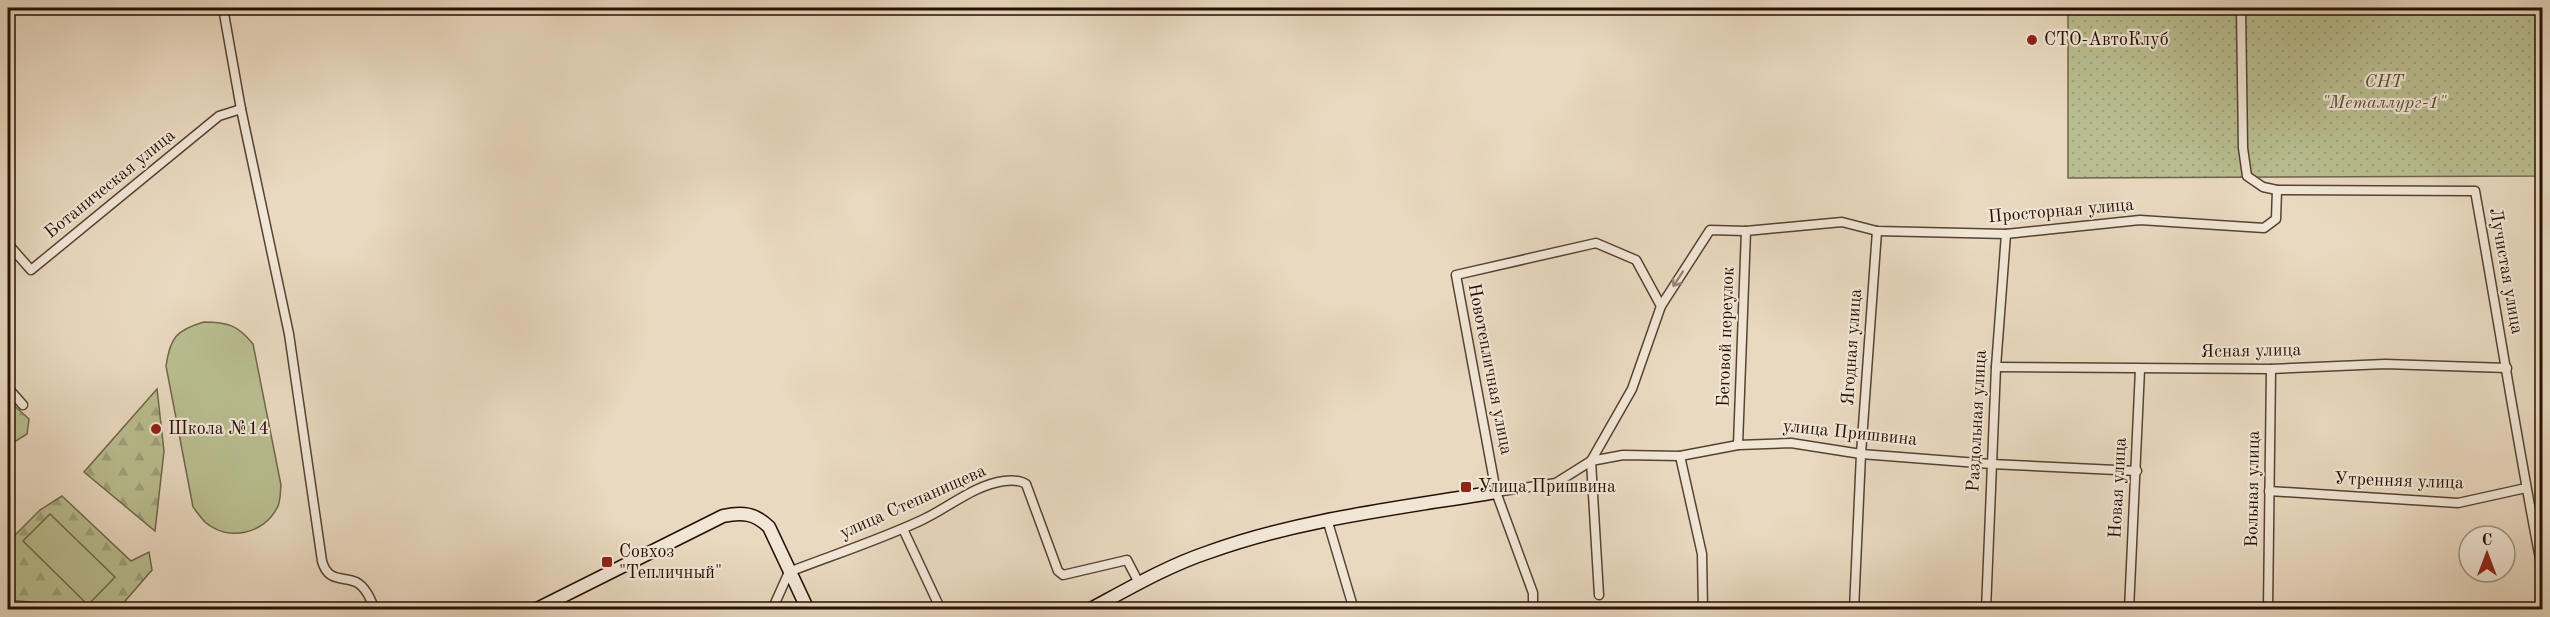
<svg xmlns="http://www.w3.org/2000/svg" width="2550" height="617" viewBox="0 0 2550 617" font-family="'Old Standard TT',serif">
  <defs>
    <pattern id="forest-firs" width="22" height="20" patternUnits="userSpaceOnUse" patternTransform="scale(1.5)"><rect width="22" height="20" fill="#b9be90"/><path d="M5 1l3.5 6h-7zM16 11l3.5 6h-7z" fill="#9fa27b"/></pattern>
    <pattern id="park-dots" width="8" height="8" patternUnits="userSpaceOnUse" patternTransform="scale(1.5)"><rect width="8" height="8" fill="#b9be90"/><path d="M2 2h.1M6 6h.1" fill="none" stroke="#9fa27b" stroke-width="1.8" stroke-linecap="round"/></pattern>
  </defs>
  <rect width="100%" height="100%" fill="#e9d9c0"/>
  <filter id="stains"><feTurbulence type="fractalNoise" baseFrequency=".00333" numOctaves="4"/><feColorMatrix values="0 0 0 0 .2 0 0 0 0 .09 0 0 0 0 .02 0 0 0 .5 -.17"/></filter>
  <radialGradient id="worn" r=".72"><stop offset=".6" stop-color="#630" stop-opacity="0"/><stop offset="1" stop-color="#630" stop-opacity=".3"/></radialGradient>
  <!-- forest -->
  <g fill="url(#forest-firs)" stroke="#70664a" stroke-width="1.5">
    <path d="M 157,389 L 164,451 L 155,531 L 84,472 Z"/>
    <path d="M 8,400 L 29,419 L 27,434 L 8,446 Z"/>
    <path d="M 62,496 L 131,561 L 149,552 L 152,570 L 119,608 L 43,609 L 41,603 L 8,600 L 8,542 L 40,510 Z"/>
  </g>
  <!-- park -->
  <path fill="url(#park-dots)" stroke="#70664a" stroke-width="1.5" d="M 2068,8 L 2542,8 L 2542,176 L 2068,178 Z"/>
  <!-- pitch -->
  <g fill="#b9be90" stroke="#70664a" stroke-width="1.5">
    <path d="M 204,322 C 227,322 238,325 253,344 L 281,485 C 280,492 281,502 277,508 C 264,534 228,542 205,522 C 201,518 197,512 193,507 L 166,366 C 170,338 176,330 204,322 Z"/>
    <path d="M 50,514 L 115,577 L 88,605 L 23,541 Z"/>
  </g>
  <g fill="none" stroke-linecap="round" stroke-linejoin="round">
    <defs>
      <g id="street">
        <path d="M 223,8 L 241,109 L 289,334 L 322,561 C 328,583 343,576 356,582 C 366,587 371,600 375,610"/>
        <path d="M 2241,8 L 2243,148 L 2247,176 L 2263,187 L 2277,190 L 2475,191 C 2498,317 2517,443 2542,569"/>
        <path d="M 8,244 L 31,270 L 219,116 L 241,109"/>
        <path d="M 1996,367 L 2271,369 L 2385,364 L 2507,368"/>
        <path d="M 8,388 L 23,405"/>
        <path d="M 1738,445 L 1746,231"/>
        <path d="M 1680,456 L 1702,554 L 1703,610"/>
        <path d="M 2269,491 L 2458,503 L 2526,488"/>
        <path d="M 1496,492 L 1556,483 L 1591,461 L 1623,455 L 1680,456 L 1738,445 L 1791,443 L 1861,454 L 1991,464 L 2137,471"/>
        <path d="M 1327,519 L 1354,610"/>
        <path d="M 903,529 L 941,610"/>
        <path d="M 1599,595 L 1591,461 L 1632,389 L 1661,306 L 1710,230 L 1746,231 L 1842,222 L 1877,231 L 2006,234 L 2140,220 L 2264,228 L 2276,219 L 2277,190"/>
        <path d="M 772,610 L 789,572 C 833,555 879,540 922,520 C 948,508 974,485 1004,481 C 1012,480 1020,480 1026,484 L 1058,571 L 1063,575 L 1127,560 L 1139,583"/>
        <path d="M 1533,610 L 1533,593 L 1496,492 L 1456,275 L 1596,243 L 1636,260 L 1661,306"/>
        <path d="M 1854,610 L 1861,454 L 1877,231"/>
        <path d="M 1986,610 L 1996,367 L 2006,234"/>
        <path d="M 2129,610 L 2140,369"/>
        <path d="M 2268,610 L 2271,369"/>
      </g>
      <g id="secondary">
        <path d="M 535,610 L 723,516 C 742,512 755,513 769,527 L 808,610"/>
        <path d="M 1089,610 C 1128,589 1167,566 1209,552 C 1300,519 1400,508 1496,492"/>
      </g>
    </defs>
    <!-- street casing -->
    <use href="#street" stroke="#574232" stroke-width="11"/>
    <!-- secondary casing -->
    <use href="#secondary" stroke="#260f03" stroke-width="15"/>
    <!-- street -->
    <use href="#street" stroke="#f1e6d6" stroke-width="8"/>
    <!-- secondary -->
    <use href="#secondary" stroke="#f1e6d6" stroke-width="12"/>
  </g>
  <!-- one-way arrows -->
  <defs><path id="oneway-shaft" d="M-6 0H5M1.5-3L5.5 0L1.5 3" fill="none" stroke-width="1.6" stroke-linecap="round" stroke-linejoin="round" transform="scale(1.5)"/></defs>
  <use stroke="#968577" href="#oneway-shaft" transform="translate(1678 279) rotate(123)"/>
  <!-- markers -->
  <g fill="#8f2418" stroke="#f1e6d6" stroke-width="2">
    <circle cx="2032" cy="40" r="6"/>
    <circle cx="156" cy="429" r="6"/>
    <rect x="1460" y="481" width="12" height="12" rx="3"/>
    <rect x="601" y="556" width="12" height="12" rx="3"/>
  </g>
  <g text-anchor="middle" dominant-baseline="central" stroke-width="4.5" stroke-linejoin="round" paint-order="stroke">
    <!-- poi labels -->
    <g font-size="18" fill="#260f03" stroke="#f1e6d6" text-anchor="start">
      <text x="2044" y="40">СТО-АвтоКлуб</text>
      <text x="168" y="429">Школа №14</text>
      <text x="1478" y="487">Улица Пришвина</text>
      <text x="619" y="552">Совхоз<tspan x="619" dy="21">"Тепличный"</tspan></text>
    </g>
    <!-- park labels -->
    <g font-size="18" font-style="italic" fill="#594c34" stroke="#f1e6d6">
      <text x="2384" y="82">СНТ<tspan x="2384" dy="21">"Металлург-1"</tspan></text>
    </g>
    <!-- street labels -->
    <g font-size="18" fill="#260f03" stroke="#f1e6d6">
      <text transform="translate(110 184) rotate(-39)">Ботаническая улица</text>
      <text transform="translate(2061 211) rotate(-5)">Просторная улица</text>
      <text transform="translate(2506 271) rotate(80)">Лучистая улица</text>
      <text transform="translate(1726 337) rotate(-88)">Беговой переулок</text>
      <text transform="translate(1852 347) rotate(-86)">Ягодная улица</text>
      <text transform="translate(2251 351) rotate(-1)">Ясная улица</text>
      <text transform="translate(1490 369) rotate(79)">Новотепличная улица</text>
      <text transform="translate(1977 421) rotate(-87)">Раздольная улица</text>
      <text transform="translate(1850 433) rotate(6)">улица Пришвина</text>
      <text transform="translate(2399 481) rotate(2)">Утренняя улица</text>
      <text transform="translate(2118 488) rotate(-87)">Новая улица</text>
      <text transform="translate(2253 489) rotate(-89)">Вольная улица</text>
      <text transform="translate(913 502) rotate(-24)">улица Степанищева</text>
    </g>
  </g>
  <!-- margin -->
  <rect width="2550" height="617" fill="none" stroke="#e9d9c0" stroke-width="30"/>
  <rect x="9" y="9" width="2532" height="599" fill="none" stroke="#260f03" stroke-width="3"/>
  <rect x="15" y="15" width="2520" height="587" fill="none" stroke="#260f03" stroke-width="1.5"/>
  <!-- north arrow -->
  <g transform="translate(2487 554)"><circle r="28" fill="#f1e6d6" stroke="#a09082" stroke-width="1.5"/>
  <path d="M0-4.5L10 22L0 15L-10 22Z" fill="#8f2418"/>
  <text y="-9" font-size="16" font-weight="bold" text-anchor="middle" fill="#260f03">С</text>
  </g>
  <rect width="100%" height="100%" filter="url(#stains)"/>
  <rect width="100%" height="100%" fill="url(#worn)"/>
</svg>
